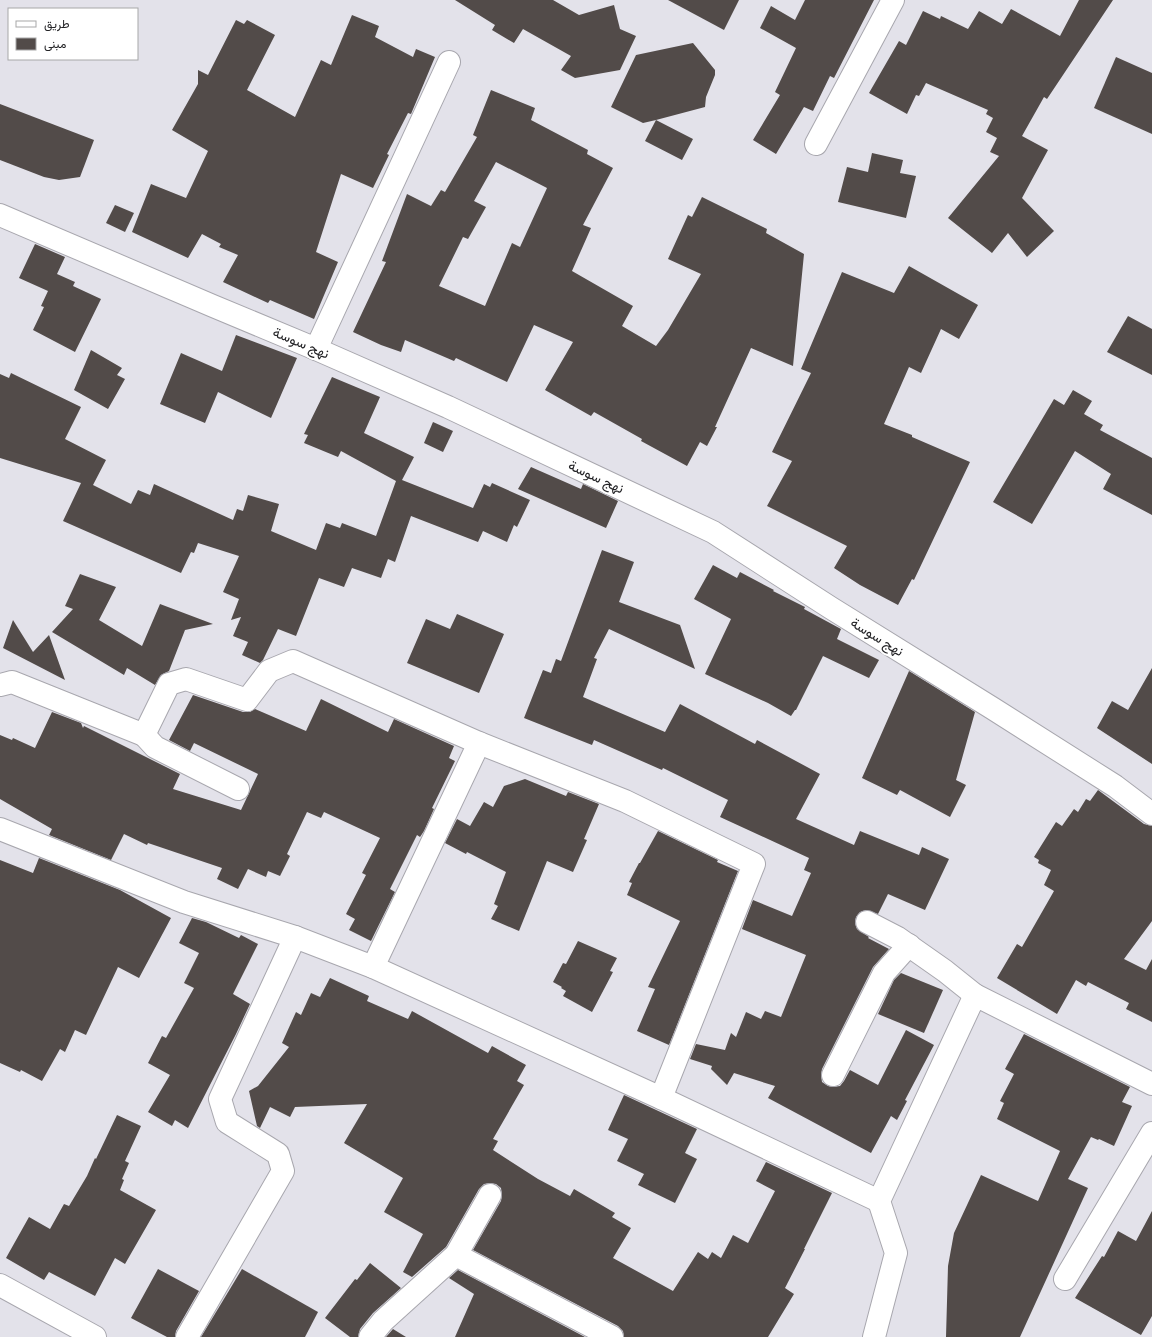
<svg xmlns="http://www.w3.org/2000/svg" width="1152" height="1337" viewBox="0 0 1152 1337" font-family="Karla,Vazirmatn,sans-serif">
  <rect width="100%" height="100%" fill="#e3e2ea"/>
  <!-- building -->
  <g fill="#524b49" fill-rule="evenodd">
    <path d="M 455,0 L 553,0 L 579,15 L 614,5 L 620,29 L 636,36 L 620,70 L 575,78 L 561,70 L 571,56 L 523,29 L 514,43 L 492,30 L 495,25 Z"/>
    <path d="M 668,0 L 739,0 L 724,30 Z"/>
    <path d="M 805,0 L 874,0 L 834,78 L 830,76 L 813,111 L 804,107 L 776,154 L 753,140 L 780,95 L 775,92 L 796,48 L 760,28 L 771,6 L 795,20 Z"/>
    <path d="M 1079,0 L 1113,0 L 1047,99 L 1044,97 L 1022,136 L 1048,150 L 1022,198 L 1054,231 L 1027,257 L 1008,233 L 992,253 L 948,218 L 999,156 L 990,152 L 997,138 L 986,132 L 993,118 L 986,114 L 988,110 L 926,83 L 919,96 L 916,95 L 907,114 L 869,93 L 899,41 L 906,45 L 923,11 L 940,19 L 941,16 L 968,29 L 979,11 L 1002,24 L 1011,9 L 1060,36 Z"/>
    <path d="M 352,15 L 379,26 L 375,37 L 413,57 L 416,49 L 435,57 L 411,114 L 408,113 L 387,154 L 389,155 L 373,188 L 341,174 L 316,252 L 338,262 L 314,319 L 270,300 L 268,303 L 223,282 L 238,255 L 219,247 L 221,244 L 202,234 L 188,258 L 132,232 L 151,184 L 186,198 L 208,151 L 172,130 L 198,84 L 198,70 L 208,75 L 236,20 L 244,24 L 247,20 L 275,35 L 247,90 L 295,117 L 321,60 L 331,65 Z"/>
    <path d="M 693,43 L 715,70 L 715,75 L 706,97 L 705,107 L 656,120 L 693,139 L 682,160 L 645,141 L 656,120 L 643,123 L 611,107 L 636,55 Z"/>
    <path d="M 1116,57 L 1152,73 L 1152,134 L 1094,108 Z"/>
    <path d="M 491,90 L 535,108 L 531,120 L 588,150 L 587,154 L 613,168 L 583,225 L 591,228 L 572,271 L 633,306 L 622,326 L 656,346 L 668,330 L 701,274 L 668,259 L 688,215 L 692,217 L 702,197 L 767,229 L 766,233 L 804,254 L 793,366 L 751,348 L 715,427 L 717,427 L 707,446 L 700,442 L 687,466 L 641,441 L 642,439 L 594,412 L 591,416 L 545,390 L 573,342 L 534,325 L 507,382 L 456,358 L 454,361 L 405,340 L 401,352 L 381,345 L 353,332 L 386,262 L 382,261 L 407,194 L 431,206 L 441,190 L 445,192 L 477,137 L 473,135 ZM 496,162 L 547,188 L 520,247 L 512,243 L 485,306 L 439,286 L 463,237 L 468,239 L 486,207 L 474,201 Z"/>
    <path d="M 0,104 L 94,140 L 80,177 L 59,180 L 44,177 L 0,160 Z"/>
    <path d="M 872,153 L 903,160 L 900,173 L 916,176 L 906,218 L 838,202 L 847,167 L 868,172 Z"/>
    <path d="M 115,205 L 134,213 L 125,232 L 106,223 Z"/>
    <path d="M 35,244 L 65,257 L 57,274 L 75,282 L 73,286 L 101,299 L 75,352 L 33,330 L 44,307 L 41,306 L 48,291 L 19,278 Z"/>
    <path d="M 909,266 L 978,305 L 959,339 L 941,329 L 921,373 L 909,367 L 884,424 L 912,435 L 912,437 L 970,462 L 914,580 L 912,579 L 898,605 L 860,585 L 834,568 L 847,546 L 767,506 L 792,461 L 772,452 L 811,373 L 801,369 L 842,272 L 894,293 Z"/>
    <path d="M 1128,316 L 1152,329 L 1152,375 L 1107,352 Z"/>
    <path d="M 236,335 L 297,358 L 271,418 L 218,392 L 205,423 L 160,404 L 181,353 L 222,371 Z"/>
    <path d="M 91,350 L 122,368 L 117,375 L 125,379 L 108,409 L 74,390 Z"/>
    <path d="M 11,373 L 81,407 L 65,439 L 106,460 L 93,485 L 131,504 L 138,490 L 150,495 L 154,484 L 233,520 L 237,509 L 243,511 L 248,495 L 279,504 L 271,531 L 316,550 L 326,523 L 340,528 L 342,523 L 376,536 L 396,481 L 341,451 L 338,457 L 304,443 L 308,435 L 304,434 L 332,377 L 380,397 L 364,433 L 414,457 L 402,480 L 473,508 L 484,484 L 490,487 L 492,483 L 530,500 L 517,527 L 514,525 L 507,542 L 483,531 L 478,542 L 411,516 L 395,562 L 388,559 L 381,578 L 352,568 L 344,587 L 319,578 L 296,636 L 278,629 L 263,660 L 260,663 L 242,655 L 248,642 L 233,636 L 241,617 L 231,620 L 239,599 L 223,592 L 239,556 L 198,543 L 194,553 L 191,552 L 181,573 L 63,521 L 81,483 L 0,458 L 0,374 L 9,378 Z"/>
    <path d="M 1073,390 L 1092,401 L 1084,414 L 1103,425 L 1100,430 L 1152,458 L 1152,515 L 1103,489 L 1111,474 L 1075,451 L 1032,524 L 993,502 L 1054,399 L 1064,405 Z"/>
    <path d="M 433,422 L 453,431 L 443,452 L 424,443 Z"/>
    <path d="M 531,467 L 581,489 L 583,484 L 618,501 L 606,528 L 518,489 Z"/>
    <path d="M 602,550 L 634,562 L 619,602 L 680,625 L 695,669 L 609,629 L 594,658 L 597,659 L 583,697 L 665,732 L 680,704 L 755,744 L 757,740 L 820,774 L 796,819 L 854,845 L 860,831 L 919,855 L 922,847 L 949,859 L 925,910 L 888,894 L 878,914 L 866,910 L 860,912 L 856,917 L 855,923 L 857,929 L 869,937 L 868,938 L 889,949 L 873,967 L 822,1069 L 821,1075 L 822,1082 L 828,1086 L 833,1087 L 840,1086 L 844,1081 L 850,1070 L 878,1085 L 906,1030 L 934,1045 L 905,1100 L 907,1101 L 897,1120 L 891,1116 L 871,1153 L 768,1098 L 775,1086 L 734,1073 L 727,1085 L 711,1069 L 712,1066 L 690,1059 L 696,1044 L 725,1050 L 731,1033 L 736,1037 L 746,1012 L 761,1019 L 765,1011 L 781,1017 L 806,955 L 742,929 L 753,900 L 792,916 L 811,873 L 804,870 L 809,858 L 720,817 L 728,800 L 663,768 L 662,770 L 594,740 L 592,745 L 524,718 L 543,670 L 551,673 L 556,659 L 561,661 Z"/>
    <path d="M 713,565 L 737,578 L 740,572 L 774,590 L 773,591 L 805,607 L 804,609 L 841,629 L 837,639 L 879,660 L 869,678 L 823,656 L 796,710 L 795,710 L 791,716 L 768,703 L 705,674 L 731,619 L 694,599 Z"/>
    <path d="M 80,574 L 116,587 L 99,620 L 142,646 L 160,604 L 213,624 L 185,630 L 169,671 L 161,675 L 155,685 L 127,668 L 124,675 L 52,632 L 73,609 L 65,606 Z"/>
    <path d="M 457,614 L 504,634 L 479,693 L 407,663 L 426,619 L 450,629 Z"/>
    <path d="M 13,620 L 33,652 L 49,635 L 65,680 L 3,648 Z"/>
    <path d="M 1152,668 L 1152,764 L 1097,728 L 1112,701 L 1128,710 Z"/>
    <path d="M 909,671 L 975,712 L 956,780 L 966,785 L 950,817 L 900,790 L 897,795 L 862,778 Z"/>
    <path d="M 193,695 L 243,712 L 250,712 L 255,709 L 306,731 L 321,699 L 388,732 L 394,719 L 454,746 L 449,758 L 455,761 L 432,808 L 434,809 L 424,831 L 420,837 L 417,835 L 390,889 L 395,892 L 371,941 L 349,930 L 355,919 L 346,914 L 366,875 L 362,873 L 380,838 L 324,812 L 321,818 L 307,812 L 287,854 L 290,856 L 280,876 L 268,871 L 266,877 L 248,869 L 238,889 L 217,879 L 222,868 L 148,843 L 147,845 L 124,834 L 111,860 L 49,835 L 52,829 L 0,799 L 0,735 L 12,740 L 13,738 L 35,748 L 52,712 L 81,723 L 83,728 L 84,726 L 180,774 L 173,789 L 241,810 L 258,774 L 194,743 L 190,751 L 169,740 Z"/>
    <path d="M 525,779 L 566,796 L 568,792 L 599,804 L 584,839 L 587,840 L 573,872 L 547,861 L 519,931 L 491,919 L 498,906 L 494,904 L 506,872 L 467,852 L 466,854 L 445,843 L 457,819 L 470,826 L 484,802 L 493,807 L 504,786 Z"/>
    <path d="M 1098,790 L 1144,824 L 1152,826 L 1152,921 L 1124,959 L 1146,970 L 1152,959 L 1152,1022 L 1126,1009 L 1129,1003 L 1088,982 L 1086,986 L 1076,980 L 1057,1014 L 997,978 L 1017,944 L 1022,947 L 1054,891 L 1044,885 L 1051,870 L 1038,863 L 1039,860 L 1034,857 L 1056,822 L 1062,826 L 1074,809 L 1078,812 L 1086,799 L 1090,801 Z"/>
    <path d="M 658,831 L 718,860 L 717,862 L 738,871 L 669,1045 L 637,1031 L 655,989 L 648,987 L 680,921 L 627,895 L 632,883 L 629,882 L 639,863 L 640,863 Z"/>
    <path d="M 39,858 L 120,890 L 171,918 L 139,978 L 118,967 L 86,1035 L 75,1030 L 65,1052 L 60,1049 L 42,1081 L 21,1070 L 20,1072 L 0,1063 L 0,860 L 33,873 Z"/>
    <path d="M 192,918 L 206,922 L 239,938 L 241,935 L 258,944 L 233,994 L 250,1004 L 236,1034 L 188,1128 L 175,1120 L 172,1126 L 148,1112 L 170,1075 L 148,1063 L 162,1036 L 166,1038 L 194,988 L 184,983 L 199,953 L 179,943 Z"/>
    <path d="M 578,941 L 617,958 L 610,971 L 613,972 L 592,1012 L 563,996 L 566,991 L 561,988 L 562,987 L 553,982 L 563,963 L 566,964 Z"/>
    <path d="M 901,973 L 943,990 L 924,1033 L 878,1014 L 894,980 Z"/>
    <path d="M 330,978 L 369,996 L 367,1001 L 408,1019 L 412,1011 L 488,1053 L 492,1046 L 526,1065 L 517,1081 L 524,1085 L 493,1139 L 498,1141 L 493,1150 L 538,1179 L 570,1196 L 574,1189 L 615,1213 L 612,1217 L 631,1228 L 613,1258 L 673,1291 L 698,1252 L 708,1259 L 712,1252 L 721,1258 L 733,1235 L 748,1243 L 775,1191 L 756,1181 L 766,1162 L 832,1193 L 804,1249 L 805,1249 L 785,1288 L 794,1294 L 768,1337 L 624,1337 L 623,1331 L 618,1326 L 473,1250 L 501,1201 L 502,1195 L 501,1188 L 496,1184 L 490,1183 L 484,1184 L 479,1189 L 446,1247 L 412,1277 L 403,1272 L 423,1234 L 384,1212 L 403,1178 L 344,1143 L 367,1104 L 295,1107 L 290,1117 L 270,1107 L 260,1128 L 257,1126 L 249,1091 L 258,1086 L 289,1047 L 282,1043 L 296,1012 L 301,1015 L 311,993 L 320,997 Z"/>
    <path d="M 1024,1034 L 1130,1087 L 1122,1102 L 1132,1106 L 1114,1146 L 1099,1139 L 1098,1140 L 1091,1137 L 1068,1179 L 1088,1188 L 1020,1337 L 946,1337 L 948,1266 L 954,1233 L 981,1175 L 1038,1201 L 1060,1151 L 997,1119 L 1004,1103 L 1000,1101 L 1014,1074 L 1005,1069 Z"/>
    <path d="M 624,1095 L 697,1129 L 685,1153 L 697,1159 L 675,1203 L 638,1185 L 644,1174 L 617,1161 L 628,1139 L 608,1130 Z"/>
    <path d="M 117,1115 L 141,1126 L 125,1161 L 129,1163 L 122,1179 L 124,1180 L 120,1190 L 156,1210 L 125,1264 L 115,1258 L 95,1296 L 49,1272 L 44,1280 L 6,1258 L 29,1217 L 50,1229 L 64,1204 L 69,1206 L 87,1176 L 95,1158 L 96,1159 Z"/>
    <path d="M 1152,1211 L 1152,1316 L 1141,1335 L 1075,1298 L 1102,1256 L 1104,1257 L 1118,1231 L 1136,1241 Z"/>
    <path d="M 370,1263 L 401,1288 L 373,1313 L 360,1329 L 358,1337 L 350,1337 L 325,1318 L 355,1279 L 357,1280 Z"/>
    <path d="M 158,1269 L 199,1291 L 176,1331 L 175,1337 L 167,1337 L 131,1318 Z"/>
    <path d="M 242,1269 L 318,1312 L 305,1337 L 201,1337 Z"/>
    <path d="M 458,1270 L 585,1337 L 455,1337 L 474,1294 L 449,1278 Z"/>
    <path d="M 393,1329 L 406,1337 L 386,1337 Z"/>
  </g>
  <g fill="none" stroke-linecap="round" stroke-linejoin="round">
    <defs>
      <g id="street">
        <path d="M 816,144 L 893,0"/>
        <path d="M 0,215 L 213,306 L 316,349 L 448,407 L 713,532 L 831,608 L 992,708 L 1115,786 L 1152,814"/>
        <path d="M 316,349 L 449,62"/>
        <path d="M 0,685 L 12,682 L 144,735 L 169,684 L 186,679 L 247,700 L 269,671 L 293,661 L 479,743 L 625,801 L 754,864 L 661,1098"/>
        <path d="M 144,735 L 155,747 L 238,789"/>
        <path d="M 0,829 L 184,902 L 295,937 L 373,967 L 661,1098 L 879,1201"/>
        <path d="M 867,922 L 898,938 L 945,971 L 975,995"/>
        <path d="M 373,967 L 479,743"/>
        <path d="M 833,1075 L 884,973 L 909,945"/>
        <path d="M 456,1255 L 612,1337"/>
        <path d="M 1065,1279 L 1152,1133"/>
        <path d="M 0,1285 L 95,1337"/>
        <path d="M 187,1337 L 283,1171 L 278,1154 L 227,1122 L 220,1099 L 295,937"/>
        <path d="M 370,1337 L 383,1321 L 456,1255 L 490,1195"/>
        <path d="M 874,1337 L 896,1253 L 879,1201 L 975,995 L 1152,1084"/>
      </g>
    </defs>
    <!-- street casing -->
    <use href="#street" stroke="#a8a7ae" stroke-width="24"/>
    <!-- street -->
    <use href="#street" stroke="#fff" stroke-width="22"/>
  </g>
  <g text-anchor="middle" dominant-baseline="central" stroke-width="4" stroke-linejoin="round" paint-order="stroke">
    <!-- street labels -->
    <g font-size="14" fill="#232326" stroke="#fff">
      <text transform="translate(301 343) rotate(23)">نهج سوسة</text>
      <text transform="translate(596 477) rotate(25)">نهج سوسة</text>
      <text transform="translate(877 637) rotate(32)">نهج سوسة</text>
    </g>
  </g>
  <!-- legend -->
  <rect x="8" y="8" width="130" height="52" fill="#ffffff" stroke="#a7a7a8"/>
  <rect x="16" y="21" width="20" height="6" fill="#ffffff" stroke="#a7a7a8"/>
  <text x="44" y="28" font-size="12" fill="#232326">طريق</text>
  <rect x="16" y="38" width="20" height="12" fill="#524b49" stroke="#a7a7a8"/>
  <text x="44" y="48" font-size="12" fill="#232326">مبنى</text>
</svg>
